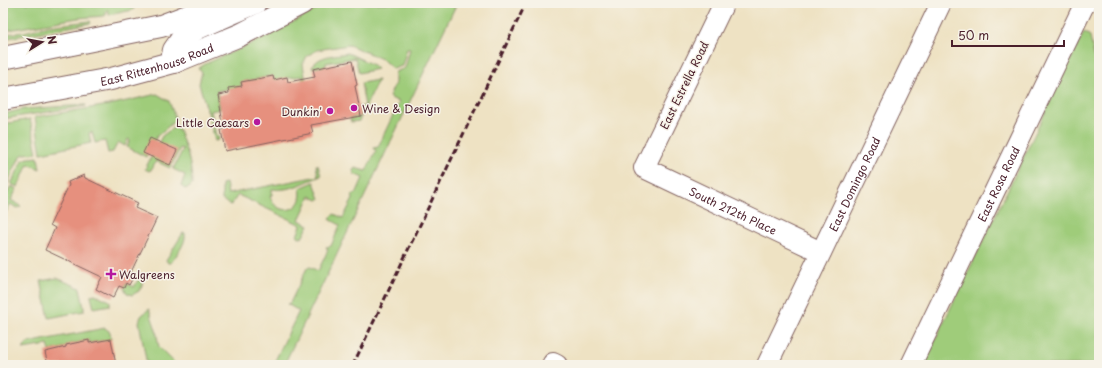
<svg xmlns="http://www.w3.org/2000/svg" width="1102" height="368" viewBox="0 0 1102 368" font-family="'Playpen Sans',sans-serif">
  <rect width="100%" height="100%" fill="#f7f3e8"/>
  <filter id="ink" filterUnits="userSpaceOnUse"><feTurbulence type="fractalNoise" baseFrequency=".025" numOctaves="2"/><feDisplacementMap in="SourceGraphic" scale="8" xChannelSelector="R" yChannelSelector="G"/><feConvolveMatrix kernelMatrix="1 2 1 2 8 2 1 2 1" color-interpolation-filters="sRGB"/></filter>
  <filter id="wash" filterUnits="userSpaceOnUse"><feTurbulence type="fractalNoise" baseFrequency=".012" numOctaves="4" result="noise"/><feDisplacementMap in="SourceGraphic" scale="16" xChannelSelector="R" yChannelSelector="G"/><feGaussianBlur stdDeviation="0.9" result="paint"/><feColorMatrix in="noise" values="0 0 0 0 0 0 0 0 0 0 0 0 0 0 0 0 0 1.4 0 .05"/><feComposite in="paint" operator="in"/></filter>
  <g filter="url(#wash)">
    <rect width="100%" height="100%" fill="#eee2c3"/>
    <!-- green -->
    <g fill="#9fcc7a" stroke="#747652">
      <path d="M 3,3 L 136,3 L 133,10 L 109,15 L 108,10 L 106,11 L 106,15 L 104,16 L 78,18 L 3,31 Z"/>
      <path d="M 328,3 L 457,3 L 284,365 L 273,365 L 299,311 L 287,304 L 290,303 L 307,268 L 310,267 L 318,271 L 328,250 L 326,247 L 331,246 L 340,225 L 331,220 L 330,218 L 334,214 L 343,218 L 353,199 L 352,195 L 356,194 L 363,178 L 354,174 L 353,170 L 355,168 L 366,171 L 376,151 L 374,148 L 378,147 L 399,102 L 389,97 L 395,83 L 395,72 L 405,68 L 410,49 L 407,49 L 402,66 L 393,69 L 382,59 L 349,45 L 317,50 L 307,56 L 303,64 L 308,96 L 306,97 L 302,76 L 274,80 L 273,76 L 241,82 L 242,86 L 217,91 L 220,109 L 211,111 L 216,136 L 218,136 L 219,140 L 215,141 L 209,116 L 199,84 L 202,72 L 198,69 L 205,64 L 264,38 Z"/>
      <path d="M 90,21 L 91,23 L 3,39 L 3,35 L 6,34 L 24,32 L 48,26 Z"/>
      <path d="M 1084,32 L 1090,36 L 1099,83 L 1099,365 L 923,365 Z"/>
      <path d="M 348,53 L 373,65 L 377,69 L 359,73 L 355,58 L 326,63 L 326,66 L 312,68 C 316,55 337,55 348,53 Z"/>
      <path d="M 378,80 L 359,121 L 351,122 L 350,118 L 361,116 L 359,107 L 365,106 L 361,83 Z"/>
      <path d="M 157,94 L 169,101 L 176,120 L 157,136 L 146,157 L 127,147 L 130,140 L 128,139 L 125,146 L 118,142 L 113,152 L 108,153 L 105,141 L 95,143 L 92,132 L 89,133 L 91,143 L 41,153 L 35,117 L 109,105 Z"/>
      <path d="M 86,105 L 86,106 L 3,119 L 3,114 L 24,109 Z"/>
      <path d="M 30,119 L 37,153 L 24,154 L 20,157 L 3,192 L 3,124 Z"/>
      <path d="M 177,125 C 185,147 192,161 192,185 L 190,187 L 185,189 L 181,186 L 185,175 L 173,169 L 183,149 L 180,148 L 170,168 L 156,161 L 151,170 L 149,171 L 145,169 L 162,136 Z"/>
      <path d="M 38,157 L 40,169 L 28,164 L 18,187 L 11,184 L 23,160 L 28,158 Z"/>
      <path d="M 316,165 L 318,165 L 321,176 C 305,182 289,192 272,189 L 272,195 L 270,196 C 276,218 306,212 300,188 L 314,182 L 320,199 L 318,200 L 310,196 L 299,220 L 309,225 L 302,238 L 297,236 L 301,225 L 238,195 L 231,205 L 222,200 L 222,184 L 226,183 L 228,194 L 318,176 Z"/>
      <path d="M 11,186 L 17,189 L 11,200 L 21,206 L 18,208 L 10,204 L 3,218 L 3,201 Z"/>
      <path d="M 183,233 L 185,233 C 187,243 176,255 171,263 L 168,263 L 166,260 Z"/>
      <path d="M 140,277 L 142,277 L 142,285 L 139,291 L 132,295 L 127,293 L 124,288 L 126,283 L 134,287 Z"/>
      <path d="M 57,278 L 80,288 L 84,308 L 84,311 L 49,318 L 41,281 Z"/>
      <path d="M 95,294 L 110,301 L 110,305 L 94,308 L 91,297 L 91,295 Z"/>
      <path d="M 149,309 L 156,330 L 159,347 L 177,365 L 147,365 L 139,322 L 141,316 Z"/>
      <path d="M 105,328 L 110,332 L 111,339 L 89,343 L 89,340 L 66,345 L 66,347 L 50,351 L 48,345 L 23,349 L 27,343 Z"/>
    </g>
    <g id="blocks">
      <!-- building -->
      <g fill="#e6907e">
        <path d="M 352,61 L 357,85 L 355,86 L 361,116 L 311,125 L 313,133 L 225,151 L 221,130 L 224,129 L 218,95 L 229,93 L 228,88 L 242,86 L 241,82 L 273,76 L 274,80 L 287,77 L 288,82 L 315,77 L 313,69 Z"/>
        <path d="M 150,138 L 177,150 L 170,165 L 143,153 Z"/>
        <path d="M 84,175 L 85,178 L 138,203 L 135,208 L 157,218 L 131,272 L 135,274 L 129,285 L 126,283 L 124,288 L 119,286 L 113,298 L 96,289 L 102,277 L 45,250 L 55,228 L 50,225 L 69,185 L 68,182 Z"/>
        <path d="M 111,339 L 116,365 L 48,365 L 45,352 L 66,347 L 66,345 L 89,340 L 89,343 Z"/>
      </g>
    </g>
  </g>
  <g filter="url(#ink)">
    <use href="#blocks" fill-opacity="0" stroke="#836360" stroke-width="1"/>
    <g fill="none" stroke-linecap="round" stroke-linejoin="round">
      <defs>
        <g id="minor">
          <path id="s1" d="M 724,3 L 644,168 L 821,252"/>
          <path d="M 552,365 L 553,363 L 557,365"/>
          <path id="s2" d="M 767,365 L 941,3"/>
          <path id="s3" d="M 911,365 L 1085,3"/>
        </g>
        <g id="major">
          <path d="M 3,58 L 161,26 L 198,12 L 216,3"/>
          <path d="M 174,62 L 173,55 L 174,50 L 183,37 L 198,28 L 255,3"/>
          <path id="s4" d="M 3,99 L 111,79 L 174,62 L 240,35 L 302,3"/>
        </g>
      </defs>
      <!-- minor casing -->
      <use href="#minor" stroke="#836360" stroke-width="22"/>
      <!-- major casing -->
      <use href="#major" stroke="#836360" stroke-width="24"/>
      <!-- minor -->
      <use href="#minor" stroke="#fff" stroke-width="20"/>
      <!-- major -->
      <use href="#major" stroke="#fff" stroke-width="22"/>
      <!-- rail -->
      <path stroke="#4a1f2b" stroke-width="3" stroke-dasharray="6 3" stroke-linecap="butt" d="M 353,365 L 526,3"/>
    </g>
  </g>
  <!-- markers -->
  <g fill="#b5179e" stroke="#f7f3e8" stroke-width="1.5">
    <circle cx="354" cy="108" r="4"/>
    <circle cx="330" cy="111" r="4"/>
    <circle cx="257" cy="122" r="4"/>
    <path d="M109 268h4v4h4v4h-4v4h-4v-4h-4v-4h4z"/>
  </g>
  <g text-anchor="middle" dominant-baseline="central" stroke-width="3" stroke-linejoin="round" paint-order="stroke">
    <!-- street labels -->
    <g font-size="11" fill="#4a1f2b" stroke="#f7f3e8">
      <text stroke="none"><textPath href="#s4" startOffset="158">East Rittenhouse Road</textPath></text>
      <text transform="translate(684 85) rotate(-64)">East Estrella Road</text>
      <text stroke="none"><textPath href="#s2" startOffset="201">East Domingo Road</textPath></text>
      <text stroke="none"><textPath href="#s3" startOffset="201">East Rosa Road</textPath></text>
      <text stroke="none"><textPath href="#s1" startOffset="282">South 212th Place</textPath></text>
    </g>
    <!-- poi labels -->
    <g font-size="11" fill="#4a1f2b" stroke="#f7f3e8" text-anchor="start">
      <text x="362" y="108">Wine &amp; Design</text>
      <text x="322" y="111" text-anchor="end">Dunkin'</text>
      <text x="249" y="122" text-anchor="end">Little Caesars</text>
      <text x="119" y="274">Walgreens</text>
    </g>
  </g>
  <!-- margin -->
  <rect width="1102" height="368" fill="none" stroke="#f7f3e8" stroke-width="16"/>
  <!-- north arrow -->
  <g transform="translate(42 42) rotate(79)" stroke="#f7f3e8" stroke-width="3" paint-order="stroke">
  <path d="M0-3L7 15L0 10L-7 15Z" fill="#4a1f2b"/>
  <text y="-6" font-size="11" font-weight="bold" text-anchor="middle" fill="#4a1f2b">N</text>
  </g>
  <!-- scale -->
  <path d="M952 40v6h112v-6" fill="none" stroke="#4a1f2b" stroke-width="2"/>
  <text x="958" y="40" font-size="12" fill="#4a1f2b" stroke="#f7f3e8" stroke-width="3" paint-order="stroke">50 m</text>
</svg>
